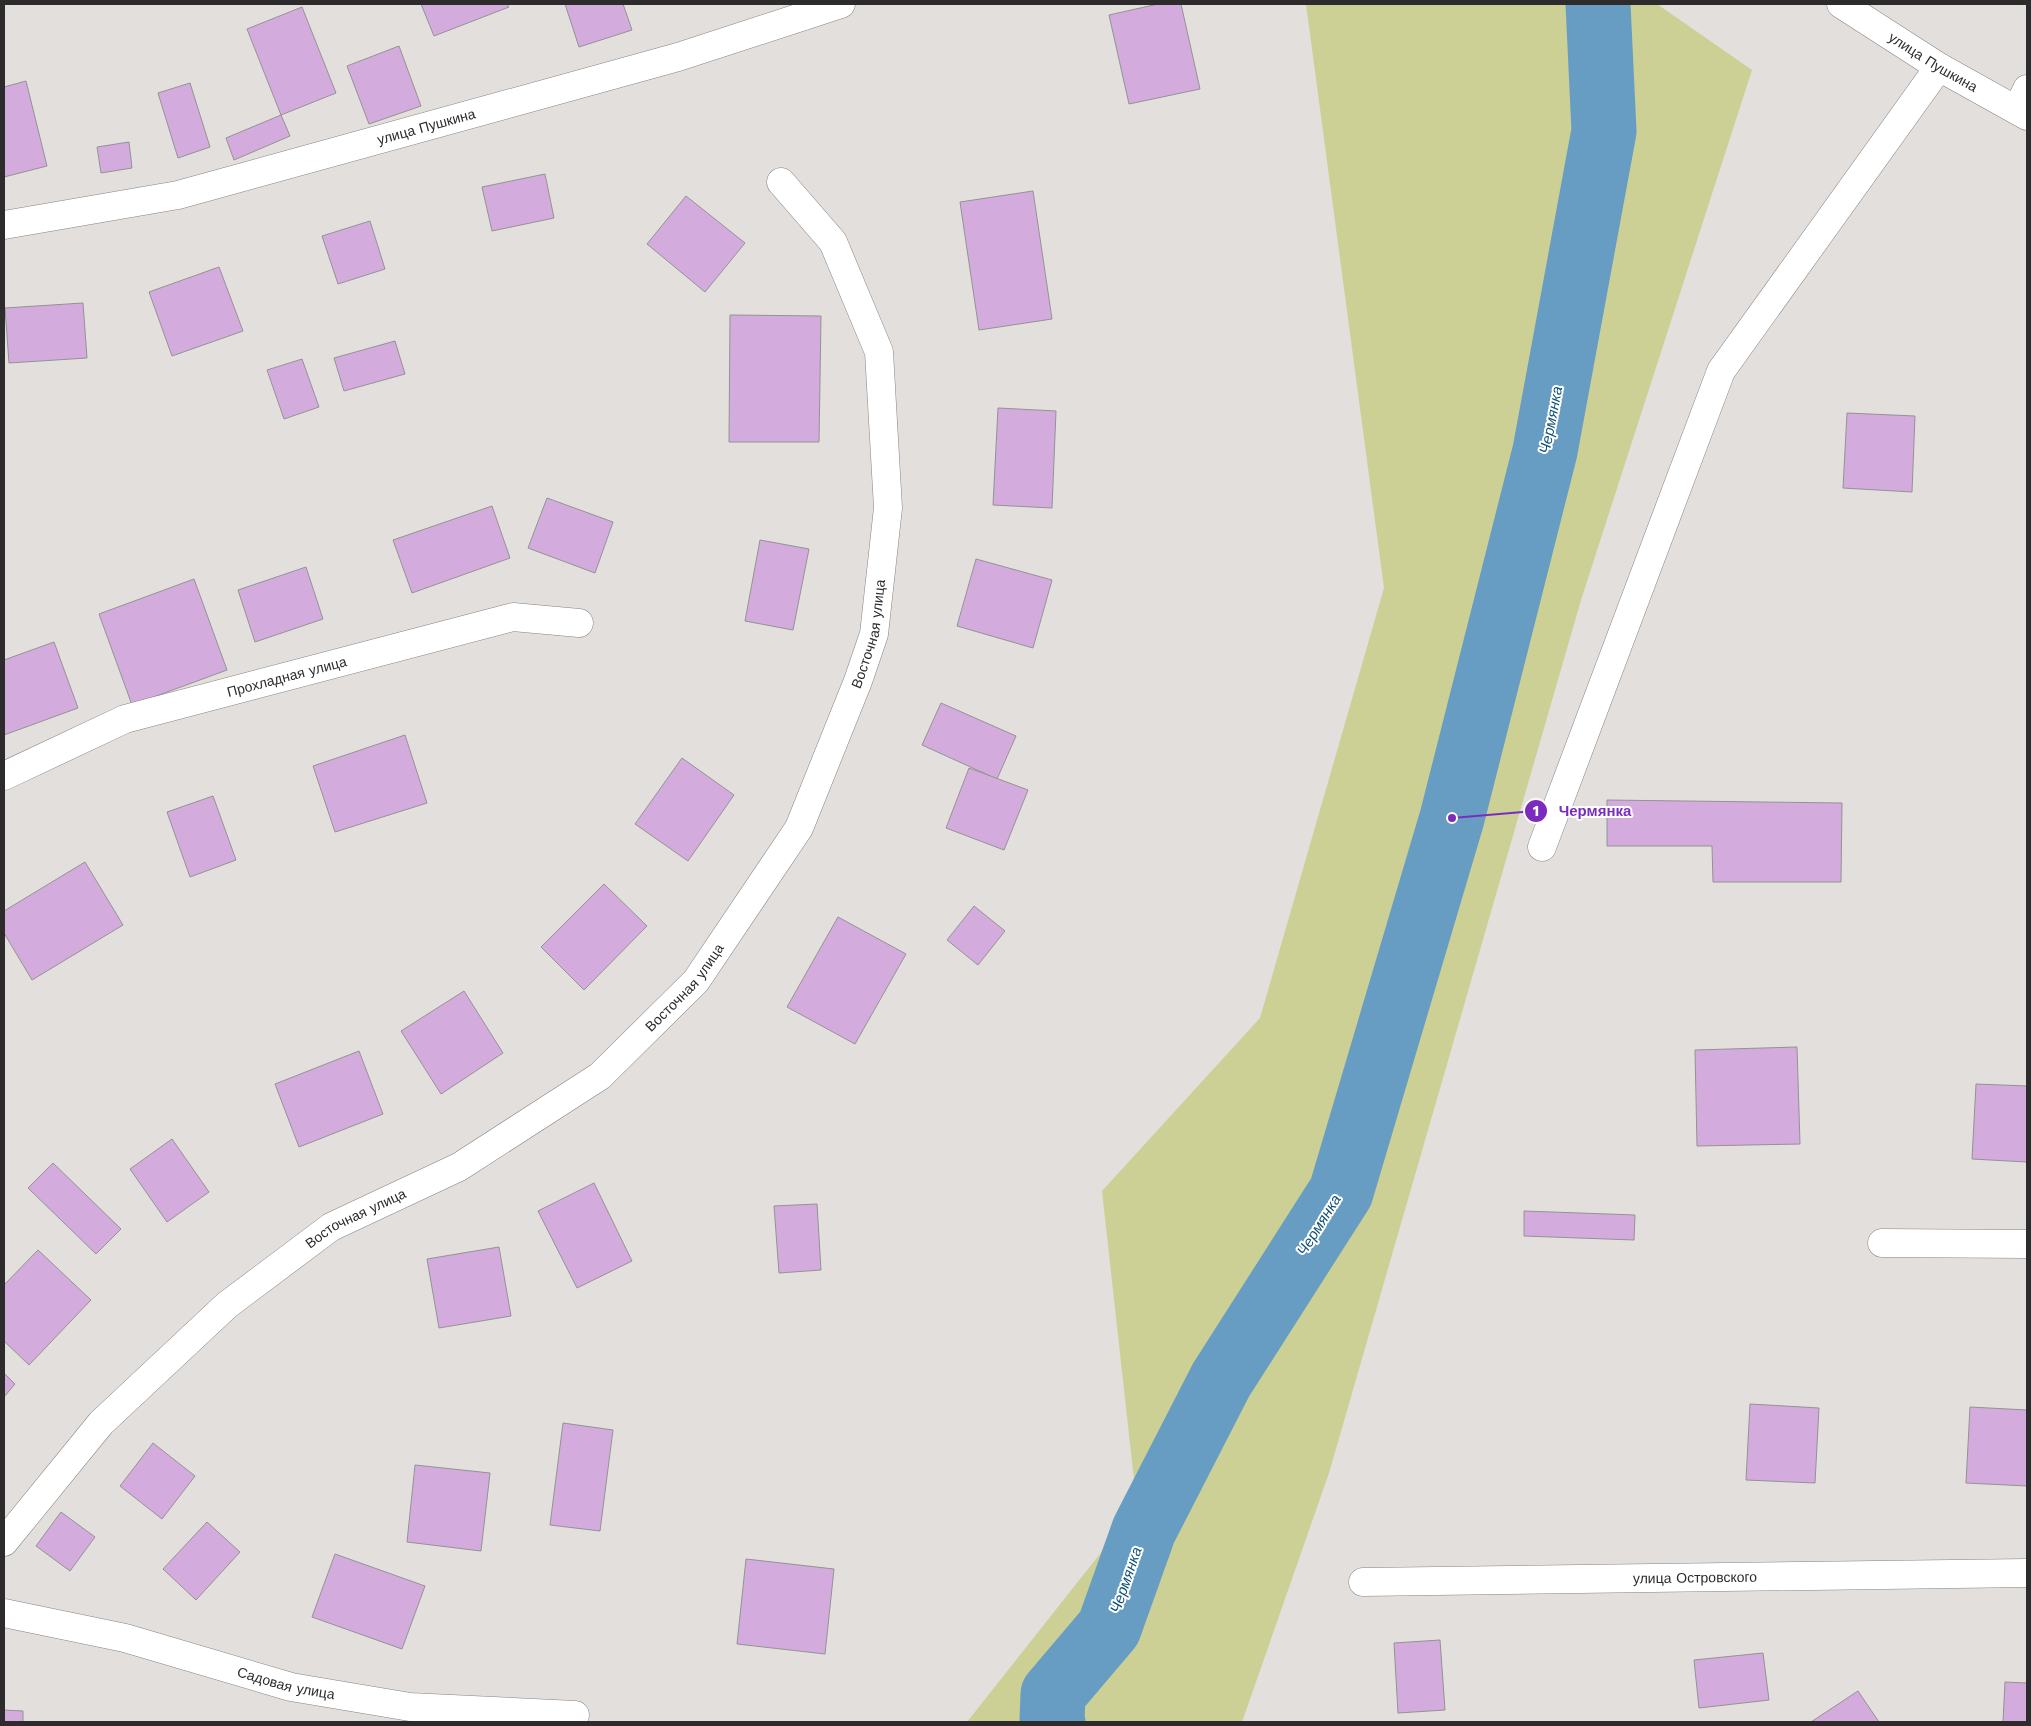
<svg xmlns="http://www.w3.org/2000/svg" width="2031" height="1726" viewBox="0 0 2031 1726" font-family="'Work Sans',sans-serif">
  <rect width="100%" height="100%" fill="#e2dfdd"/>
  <!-- green -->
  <path fill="#ccd095" d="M 1306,4 L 1657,4 L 1752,70 L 1581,600 L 1329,1473 L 1242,1722 L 967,1722 L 1137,1507 L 1102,1191 L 1260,1018 L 1384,588 Z"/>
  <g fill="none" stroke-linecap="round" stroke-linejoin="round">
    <!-- river -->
    <path stroke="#679dc3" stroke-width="65" d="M 1053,1722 L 1052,1720 L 1053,1694 L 1109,1628 L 1144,1530 L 1221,1380 L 1341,1192 L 1452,818 L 1545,451 L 1604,131 L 1598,4"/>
  </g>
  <!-- building -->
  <g fill="#d3acdd" stroke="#949294">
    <path d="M 421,4 L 507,4 L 509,7 L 434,36 Z"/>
    <path d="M 565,4 L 623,4 L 632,30 L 579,47 Z"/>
    <path d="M 1158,4 L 1181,4 L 1200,89 L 1129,104 L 1109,15 Z"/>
    <path d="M 302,7 L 336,93 L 281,115 L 247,29 Z"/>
    <path d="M 399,46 L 421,106 L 369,124 L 347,66 Z"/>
    <path d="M 26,81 L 47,166 L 4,177 L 4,87 Z"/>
    <path d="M 190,83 L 210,147 L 178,158 L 158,93 Z"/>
    <path d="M 281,115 L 290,136 L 234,160 L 226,138 Z"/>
    <path d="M 129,142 L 132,168 L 101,173 L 97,147 Z"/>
    <path d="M 545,174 L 554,218 L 492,231 L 482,187 Z"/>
    <path d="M 1033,191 L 1052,319 L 979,330 L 960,202 Z"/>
    <path d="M 686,196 L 745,243 L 705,292 L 647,244 Z"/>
    <path d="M 370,221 L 385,269 L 338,284 L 322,236 Z"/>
    <path d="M 219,267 L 243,331 L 172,356 L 149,292 Z"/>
    <path d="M 83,303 L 87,358 L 9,363 L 5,308 Z"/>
    <path d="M 730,315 L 821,316 L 819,442 L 729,442 Z"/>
    <path d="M 395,341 L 405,374 L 344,391 L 334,358 Z"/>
    <path d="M 302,359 L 319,407 L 284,419 L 267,370 Z"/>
    <path d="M 998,408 L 1056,411 L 1052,508 L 993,505 Z"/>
    <path d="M 1847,413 L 1915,416 L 1912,492 L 1843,488 Z"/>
    <path d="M 547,498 L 613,522 L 595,573 L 528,548 Z"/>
    <path d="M 492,506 L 510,558 L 412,593 L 393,540 Z"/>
    <path d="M 760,540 L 809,549 L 793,630 L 745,621 Z"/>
    <path d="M 976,559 L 1052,580 L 1033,648 L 957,626 Z"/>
    <path d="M 306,567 L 323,619 L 255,642 L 238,590 Z"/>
    <path d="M 194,579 L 227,670 L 132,705 L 99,614 Z"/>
    <path d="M 54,642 L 78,708 L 4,735 L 4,660 Z"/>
    <path d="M 941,703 L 1016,736 L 997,779 L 922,745 Z"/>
    <path d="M 405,735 L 427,803 L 335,832 L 313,766 Z"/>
    <path d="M 682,758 L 734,795 L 688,861 L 635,824 Z"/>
    <path d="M 969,768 L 1028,790 L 1004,850 L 946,828 Z"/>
    <path d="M 213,796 L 236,860 L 190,877 L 167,812 Z"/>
    <path d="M 1607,800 L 1842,803 L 1841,882 L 1713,882 L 1712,846 L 1607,846 Z"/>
    <path d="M 85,862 L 123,925 L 32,980 L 4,933 L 4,911 Z"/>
    <path d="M 604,884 L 647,926 L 584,990 L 541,947 Z"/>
    <path d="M 974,906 L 1005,931 L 978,965 L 947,940 Z"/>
    <path d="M 838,917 L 906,954 L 855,1044 L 787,1007 Z"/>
    <path d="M 464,991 L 503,1053 L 441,1094 L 401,1031 Z"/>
    <path d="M 1797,1047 L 1800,1144 L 1697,1146 L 1695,1050 Z"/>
    <path d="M 359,1051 L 383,1114 L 299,1147 L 275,1084 Z"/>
    <path d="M 1976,1084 L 2027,1086 L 2027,1162 L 1972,1159 Z"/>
    <path d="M 172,1139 L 209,1192 L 167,1222 L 130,1169 Z"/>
    <path d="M 53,1163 L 121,1229 L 96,1254 L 28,1188 Z"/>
    <path d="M 594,1183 L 632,1261 L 577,1288 L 538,1211 Z"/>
    <path d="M 817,1204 L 821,1270 L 779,1273 L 774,1206 Z"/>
    <path d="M 1524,1211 L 1635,1215 L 1634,1240 L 1524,1236 Z"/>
    <path d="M 499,1247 L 511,1316 L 439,1328 L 427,1259 Z"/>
    <path d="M 38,1250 L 91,1300 L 29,1365 L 4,1341 L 4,1285 Z"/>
    <path d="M 4,1373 L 15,1384 L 4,1397 Z"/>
    <path d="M 1750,1404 L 1819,1408 L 1815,1483 L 1746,1480 Z"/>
    <path d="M 1970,1407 L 2027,1410 L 2027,1486 L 1966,1483 Z"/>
    <path d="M 563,1423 L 613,1430 L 600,1531 L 550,1525 Z"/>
    <path d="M 153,1443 L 195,1476 L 162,1519 L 120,1486 Z"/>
    <path d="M 415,1465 L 490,1473 L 481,1551 L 407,1542 Z"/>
    <path d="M 61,1512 L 95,1537 L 70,1571 L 36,1546 Z"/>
    <path d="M 207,1522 L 240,1552 L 196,1600 L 163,1569 Z"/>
    <path d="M 335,1554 L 425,1586 L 402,1649 L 312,1617 Z"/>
    <path d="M 746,1559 L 834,1569 L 825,1654 L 737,1644 Z"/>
    <path d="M 1440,1640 L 1445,1710 L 1398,1713 L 1394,1643 Z"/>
    <path d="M 1763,1653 L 1769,1700 L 1699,1708 L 1694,1660 Z"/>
    <path d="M 2005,1682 L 2027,1683 L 2027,1722 L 2003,1722 Z"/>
    <path d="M 1858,1691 L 1879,1722 L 1811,1722 Z"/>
    <path d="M 4,1710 L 23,1711 L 23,1722 L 4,1722 Z"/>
  </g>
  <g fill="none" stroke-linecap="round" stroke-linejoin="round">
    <defs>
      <g id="minor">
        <path id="s1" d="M 1841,4 L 1939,67 L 2027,116"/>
        <path d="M 2017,110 L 2027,89"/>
        <path id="s2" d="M 4,225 L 178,195 L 678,57 L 841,4"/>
        <path id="s3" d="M 4,776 L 125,719 L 513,617 L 579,623"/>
        <path d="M 1542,847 L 1721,371 L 1939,67"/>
        <path d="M 1882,1243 L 2027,1244"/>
        <path id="s4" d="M 4,1542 L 101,1423 L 227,1305 L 331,1227 L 459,1167 L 600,1076 L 696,981 L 799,828 L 858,681 L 874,634 L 888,508 L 879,352 L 833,242 L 781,182"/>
        <path id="s5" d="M 1363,1582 L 2027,1573"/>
        <path id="s6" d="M 4,1613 L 125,1638 L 291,1687 L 410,1707 L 575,1715"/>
      </g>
    </defs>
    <!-- minor casing -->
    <use href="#minor" stroke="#878482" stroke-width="29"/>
    <!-- minor -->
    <use href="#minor" stroke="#fff" stroke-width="28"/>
  </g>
  <g text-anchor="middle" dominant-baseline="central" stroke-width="4" stroke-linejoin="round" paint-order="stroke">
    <!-- street labels -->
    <g font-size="14" fill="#2d2b2b" stroke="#fff">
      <text stroke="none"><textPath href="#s1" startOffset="109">улица Пушкина</textPath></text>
      <text stroke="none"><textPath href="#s2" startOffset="434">улица Пушкина</textPath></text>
      <text stroke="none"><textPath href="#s4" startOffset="1292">Восточная улица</textPath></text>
      <text stroke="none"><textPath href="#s3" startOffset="301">Прохладная улица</textPath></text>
      <text stroke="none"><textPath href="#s4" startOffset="888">Восточная улица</textPath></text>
      <text stroke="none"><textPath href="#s4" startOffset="482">Восточная улица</textPath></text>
      <text stroke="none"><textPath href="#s5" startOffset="332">улица Островского</textPath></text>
      <text stroke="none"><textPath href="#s6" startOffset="291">Садовая улица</textPath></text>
    </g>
    <!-- water labels -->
    <g font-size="15" font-style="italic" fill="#105177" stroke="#fff">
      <text transform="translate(1551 420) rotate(-79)">Чермянка</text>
      <text transform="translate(1319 1225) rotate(-58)">Чермянка</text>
      <text transform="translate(1126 1580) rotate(-71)">Чермянка</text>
    </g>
  </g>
  <!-- callouts -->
  <path fill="none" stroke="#7b2cbf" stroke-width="2" d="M1452 818L1536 811"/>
  <g fill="#7b2cbf" stroke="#fff" stroke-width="2">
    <circle cx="1452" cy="818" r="5"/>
    <circle cx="1536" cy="811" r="12"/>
  </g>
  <g font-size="15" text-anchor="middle" font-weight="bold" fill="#fff">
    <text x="1536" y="816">1</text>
  </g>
  <g font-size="15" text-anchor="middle" font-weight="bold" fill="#7b2cbf" stroke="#fff" stroke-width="4" stroke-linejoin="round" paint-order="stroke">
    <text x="1595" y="816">Чермянка</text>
  </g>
  <!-- border -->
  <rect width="2031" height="1726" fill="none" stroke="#2d2b2b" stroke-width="10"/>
</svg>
